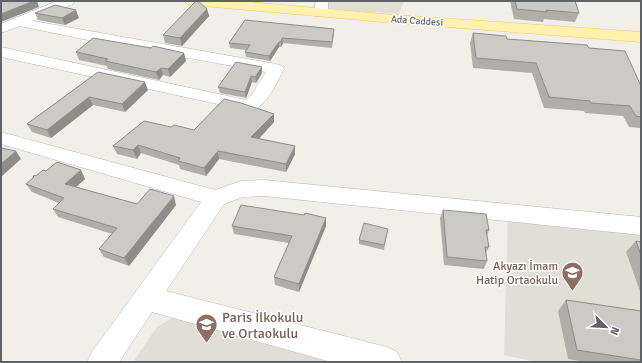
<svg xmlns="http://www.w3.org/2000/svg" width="642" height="363" viewBox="0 0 642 363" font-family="Signika,sans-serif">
  <rect width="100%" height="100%" fill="#f1efe8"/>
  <!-- education -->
  <g fill="#e1ded6">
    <path d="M 328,1 L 404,1 L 399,14 L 328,9 Z"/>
    <path d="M 508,217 L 641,231 L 641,362 L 536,362 L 504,355 Z"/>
    <path d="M 172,318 L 332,362 L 133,362 L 157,327 Z"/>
  </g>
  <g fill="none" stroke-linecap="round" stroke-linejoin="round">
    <defs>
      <g id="minor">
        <path d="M 57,1 L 74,1 L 73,4 L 33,21 L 276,64 L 282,66 L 284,69 C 276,83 267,107 250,111 L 1,57 L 1,47 L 246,100 L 252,94 L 266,72 L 83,39 L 20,26 L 1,33 L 1,24 Z"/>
        <path d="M 316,1 L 328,1 L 328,13 L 326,16 L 316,16 L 314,13 Z"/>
        <path d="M 1,132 L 215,190 L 241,181 L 264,180 L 641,217 L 641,235 L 264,196 L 243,197 L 224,204 L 166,291 L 387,347 L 397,352 L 402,362 L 331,362 L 152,312 L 119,362 L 87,362 L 92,352 L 201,202 L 1,144 Z"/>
      </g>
      <path id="major" d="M 185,1 L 238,1 L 383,14 L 641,32 L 641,42 L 383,22 L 192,5 L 187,4 Z"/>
    </defs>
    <!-- minor casing -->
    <use href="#minor" stroke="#b5b8bc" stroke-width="1"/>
    <!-- major casing -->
    <use href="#major" stroke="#f2c960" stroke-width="1"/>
    <!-- minor -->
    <use href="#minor" fill="#fff" fill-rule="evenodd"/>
    <!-- major -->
    <use href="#major" fill="#fff2af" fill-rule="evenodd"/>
  </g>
  <!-- wall -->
  <g fill="#afaea9">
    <path d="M 510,1 L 575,1 L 579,13 L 575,22 L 544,19 L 543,22 L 514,19 Z"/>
    <path d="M 207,9 L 209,16 L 182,46 L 165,43 L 163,35 Z"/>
    <path d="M 35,13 L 79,18 L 65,25 L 38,20 Z"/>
    <path d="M 473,33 L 507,39 L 589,48 L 641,86 L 641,128 L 629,127 L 623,116 L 585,113 L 584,111 L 544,108 L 532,73 L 473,68 L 470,43 Z"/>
    <path d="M 334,34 L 332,48 L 283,43 L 281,47 L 279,47 L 270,61 L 246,57 L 245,52 L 246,50 L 230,48 L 229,43 Z"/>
    <path d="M 76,52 L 184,53 L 186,61 L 170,77 L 163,75 L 159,80 L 108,69 L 107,66 L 79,60 Z"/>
    <path d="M 98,72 L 148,90 L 125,112 L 93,105 L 51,138 L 32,132 L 27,124 Z"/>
    <path d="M 262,73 L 256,83 L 252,82 L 246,98 L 220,93 L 218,87 Z"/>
    <path d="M 274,114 L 274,122 L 259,139 L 295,146 L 295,154 L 286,172 L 219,159 L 206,176 L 180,169 L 179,165 L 141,153 L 137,159 L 117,154 L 113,146 L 171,127 L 194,130 Z"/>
    <path d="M 81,170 L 85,179 L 76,187 L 137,204 L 176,205 L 129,266 L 104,257 L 99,249 L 112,234 L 58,217 L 53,209 L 59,203 L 32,192 L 26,184 L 36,176 L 46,171 Z"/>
    <path d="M 443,210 L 489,230 L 487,236 L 489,247 L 486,253 L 487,261 L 484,269 L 444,265 L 440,218 Z"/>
    <path d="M 232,226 L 326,226 L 299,292 L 275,285 L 274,277 L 289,243 L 234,234 Z"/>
    <path d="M 388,229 L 384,250 L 359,244 L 359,240 Z"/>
    <path d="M 636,241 L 641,242 L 641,294 L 626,252 Z"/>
    <path d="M 566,300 L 641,311 L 641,362 L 586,362 L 568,359 L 558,311 Z"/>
  </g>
  <!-- shaded-wall -->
  <g fill="#8f8d8a">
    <path d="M 34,1 L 37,1 L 39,7 L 1,22 L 1,14 Z"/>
    <path d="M 207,9 L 209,16 L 182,46 L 180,38 Z"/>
    <path d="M 76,10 L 79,18 L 65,25 L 62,18 Z"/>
    <path d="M 282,38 L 283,43 L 281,47 L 281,42 Z"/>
    <path d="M 279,42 L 279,47 L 270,61 L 269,56 Z"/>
    <path d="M 184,53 L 186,61 L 170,77 L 168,69 Z"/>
    <path d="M 262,67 L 262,73 L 256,83 L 255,77 Z"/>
    <path d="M 161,68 L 163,75 L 159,80 L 156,72 Z"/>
    <path d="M 251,76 L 252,82 L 246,98 L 245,92 Z"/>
    <path d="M 145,82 L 148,90 L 125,112 L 122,104 Z"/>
    <path d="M 89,97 L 93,105 L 51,138 L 47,130 Z"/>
    <path d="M 274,114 L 274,122 L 252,146 L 251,137 Z"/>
    <path d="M 138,145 L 141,153 L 137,159 L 133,150 Z"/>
    <path d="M 295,146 L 295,154 L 286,172 L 286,164 Z"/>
    <path d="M 16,151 L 21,159 L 1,177 L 1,164 Z"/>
    <path d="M 218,151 L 219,159 L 206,176 L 204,168 Z"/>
    <path d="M 81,170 L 85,179 L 70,192 L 65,184 Z"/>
    <path d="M 174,196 L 176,205 L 129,266 L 124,258 Z"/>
    <path d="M 326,218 L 326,226 L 299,292 L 299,284 Z"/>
  </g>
  <!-- building -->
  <g fill="#cccac5" stroke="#8f8d8a">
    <path d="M 1,1 L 34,1 L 1,14 Z"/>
    <path d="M 196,1 L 198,1 L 207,9 L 180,38 L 163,35 Z"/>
    <path d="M 515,1 L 575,1 L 579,13 L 546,10 L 547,12 L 517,9 Z"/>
    <path d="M 55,5 L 76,10 L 62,18 L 35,13 Z"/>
    <path d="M 245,20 L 334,29 L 332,42 L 282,38 L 281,42 L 279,42 L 269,56 L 245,52 L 250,45 L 229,43 Z"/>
    <path d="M 473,33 L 506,36 L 507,39 L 587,45 L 589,48 L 625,51 L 641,86 L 641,117 L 636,116 L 630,106 L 591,103 L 590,101 L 549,97 L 536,63 L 476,58 Z"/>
    <path d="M 93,38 L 151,48 L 153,46 L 184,53 L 168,69 L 161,68 L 156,72 L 105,61 L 108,59 L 76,52 Z"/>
    <path d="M 236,62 L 262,67 L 255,77 L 251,76 L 245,92 L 218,87 Z"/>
    <path d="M 98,72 L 145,82 L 122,104 L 89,97 L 47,130 L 27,124 Z"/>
    <path d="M 224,99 L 241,103 L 274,114 L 251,137 L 295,146 L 286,164 L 218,151 L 204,168 L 178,161 L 180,158 L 138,145 L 133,150 L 113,146 L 144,121 L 171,127 L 174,125 L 194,130 Z"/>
    <path d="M 1,148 L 16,151 L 1,164 Z"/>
    <path d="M 57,162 L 81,170 L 65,184 L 137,204 L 150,189 L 174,196 L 124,258 L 99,249 L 117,228 L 53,209 L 64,198 L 26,184 L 33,178 L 34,175 L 36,176 L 43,170 L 46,171 Z"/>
    <path d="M 241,205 L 304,215 L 305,213 L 326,218 L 299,284 L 274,277 L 292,236 L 232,226 Z"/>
    <path d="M 443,210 L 486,214 L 489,230 L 486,230 L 489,247 L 485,247 L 487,261 L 447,257 Z"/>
    <path d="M 364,223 L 388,229 L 384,245 L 359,240 Z"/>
    <path d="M 636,241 L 641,242 L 641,255 Z"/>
    <path d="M 566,300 L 641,311 L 641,360 L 577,350 Z"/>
  </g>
  <!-- icons -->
  <defs>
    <symbol id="school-pin" viewBox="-11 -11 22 30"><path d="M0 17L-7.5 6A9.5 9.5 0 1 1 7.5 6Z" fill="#8d6e63" stroke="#fff"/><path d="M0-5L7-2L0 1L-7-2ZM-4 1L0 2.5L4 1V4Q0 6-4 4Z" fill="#fff"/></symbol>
  </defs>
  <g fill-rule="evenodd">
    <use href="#school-pin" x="560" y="260" width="25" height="34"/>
    <use href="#school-pin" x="194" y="312" width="25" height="34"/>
  </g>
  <g text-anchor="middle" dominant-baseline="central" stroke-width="3" stroke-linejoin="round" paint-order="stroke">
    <!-- far-street labels -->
    <g font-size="10" fill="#5f6368" stroke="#fff">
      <text transform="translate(417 21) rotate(4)">Ada Caddesi</text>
    </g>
    <!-- education labels -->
    <g font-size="12" fill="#785e54" stroke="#fff" text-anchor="end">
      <text x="558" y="266">Akyazı İmam<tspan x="558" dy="14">Hatip Ortaokulu</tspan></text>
    </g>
    <!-- near-education labels -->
    <g font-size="14" fill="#785e54" stroke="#fff" text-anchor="start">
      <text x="222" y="317">Paris İlkokulu<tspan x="222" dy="16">ve Ortaokulu</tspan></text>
    </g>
  </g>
  <!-- border -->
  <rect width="642" height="363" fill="none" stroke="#5f6368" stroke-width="4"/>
  <!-- north arrow -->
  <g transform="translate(606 327) rotate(114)" stroke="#ffffff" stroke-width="3" paint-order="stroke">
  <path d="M0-3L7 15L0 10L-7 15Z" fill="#5f6368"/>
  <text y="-6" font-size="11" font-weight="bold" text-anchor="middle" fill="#5f6368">N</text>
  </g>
</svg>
